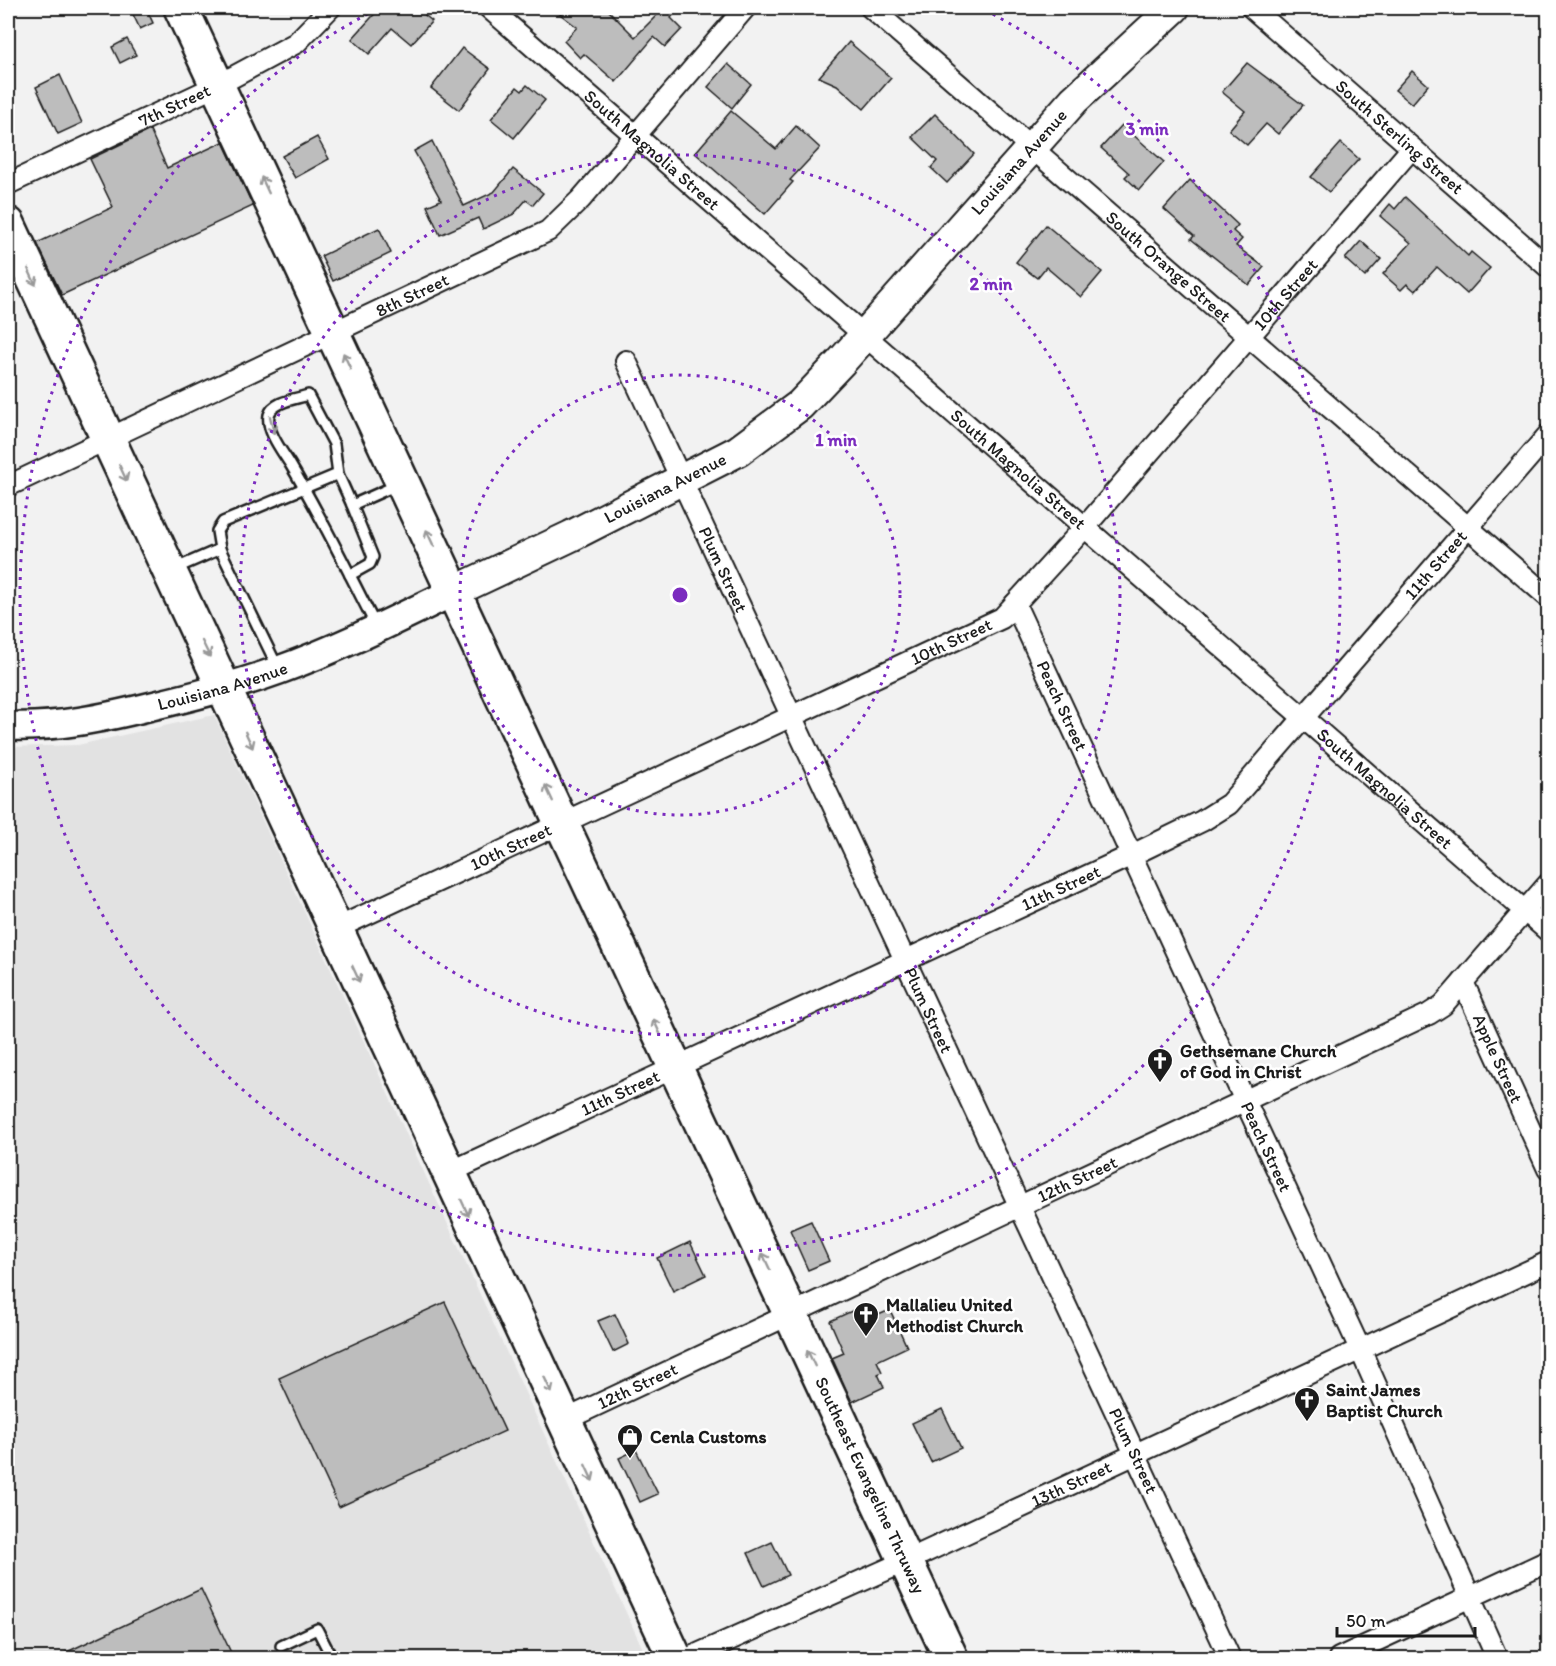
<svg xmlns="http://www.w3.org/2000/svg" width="1556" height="1666" viewBox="0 0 1556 1666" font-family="Itim,sans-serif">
  <rect width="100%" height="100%" fill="#f2f2f2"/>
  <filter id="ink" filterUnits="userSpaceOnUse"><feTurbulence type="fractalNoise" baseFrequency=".0167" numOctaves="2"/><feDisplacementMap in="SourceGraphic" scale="12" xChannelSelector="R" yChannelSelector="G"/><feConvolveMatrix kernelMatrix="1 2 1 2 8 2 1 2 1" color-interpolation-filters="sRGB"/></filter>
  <g filter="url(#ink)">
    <!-- built -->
    <path fill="#e2e2e2" d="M 214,715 L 647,1658 L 8,1658 L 8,747 L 78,745 Z"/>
    <!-- building -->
    <g fill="#bdbdbd" stroke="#1c1c1c" stroke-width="1.5">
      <path d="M 130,8 L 146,8 L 153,23 L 140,29 Z"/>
      <path d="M 380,8 L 416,8 L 432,21 L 411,44 L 392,28 L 369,54 L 352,39 Z"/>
      <path d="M 552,8 L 606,8 L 635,37 L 664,8 L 673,8 L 676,11 L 671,18 L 682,29 L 665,47 L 654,37 L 616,82 L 584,54 L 580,58 L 564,41 L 577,27 Z"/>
      <path d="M 127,39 L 136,55 L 120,63 L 112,47 Z"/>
      <path d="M 849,42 L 891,78 L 864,109 L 837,85 L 819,77 Z"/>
      <path d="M 462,48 L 490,69 L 459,110 L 431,88 Z"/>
      <path d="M 1247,63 L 1303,105 L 1278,134 L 1266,124 L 1247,145 L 1229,130 L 1245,111 L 1222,92 Z"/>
      <path d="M 728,64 L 751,84 L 732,108 L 708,87 Z"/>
      <path d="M 1412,71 L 1428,85 L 1412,104 L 1395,90 Z"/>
      <path d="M 60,75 L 82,123 L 58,134 L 36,87 Z"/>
      <path d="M 527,85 L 545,100 L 514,138 L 491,119 L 517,87 L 522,91 Z"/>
      <path d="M 731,111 L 776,149 L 796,126 L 820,148 L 790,180 L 793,182 L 765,214 L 695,153 Z"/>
      <path d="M 935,114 L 974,154 L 947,183 L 931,168 L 937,161 L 912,137 Z"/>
      <path d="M 1122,125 L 1164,162 L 1139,190 L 1125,177 L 1129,173 L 1101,148 Z"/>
      <path d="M 150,130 L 167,168 L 223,142 L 253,206 L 62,295 L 37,243 L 113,207 L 90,159 Z"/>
      <path d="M 317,137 L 329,159 L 295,178 L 282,156 Z"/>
      <path d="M 432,141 L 464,206 L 494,192 L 513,169 L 543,193 L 533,205 L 526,200 L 514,214 L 483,229 L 478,218 L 440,235 L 427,206 L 441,200 L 414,151 Z"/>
      <path d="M 1341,143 L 1359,159 L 1329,192 L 1311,177 Z"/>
      <path d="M 1190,180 L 1238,225 L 1233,231 L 1242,239 L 1236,246 L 1264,267 L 1249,285 L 1191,239 L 1194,236 L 1164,209 Z"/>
      <path d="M 1405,197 L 1468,256 L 1471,252 L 1490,268 L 1467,294 L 1437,267 L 1415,291 L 1407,284 L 1401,290 L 1383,274 L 1411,243 L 1380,216 L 1390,204 L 1395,209 Z"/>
      <path d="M 1046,225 L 1102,272 L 1081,297 L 1046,267 L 1037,278 L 1016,262 Z"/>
      <path d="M 379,228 L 391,253 L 333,281 L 321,256 Z"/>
      <path d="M 1361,241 L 1381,259 L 1365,277 L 1345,259 Z"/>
      <path d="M 811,1221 L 829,1261 L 808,1270 L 790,1230 Z"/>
      <path d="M 690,1242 L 706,1275 L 673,1291 L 657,1258 Z"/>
      <path d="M 445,1302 L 505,1431 L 339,1507 L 279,1378 Z"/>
      <path d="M 854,1310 L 860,1323 L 890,1310 L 907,1347 L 877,1361 L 882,1372 L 878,1374 L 884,1387 L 852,1402 L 832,1358 L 844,1353 L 830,1321 Z"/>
      <path d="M 615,1314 L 629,1344 L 613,1352 L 598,1321 Z"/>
      <path d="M 942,1409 L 961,1448 L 931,1462 L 912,1423 Z"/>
      <path d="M 636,1450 L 658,1494 L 640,1502 L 619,1458 Z"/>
      <path d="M 772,1542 L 788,1575 L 764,1586 L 748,1553 Z"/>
      <path d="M 201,1589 L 234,1659 L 52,1659 Z"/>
    </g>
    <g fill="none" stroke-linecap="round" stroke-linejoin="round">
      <defs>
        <g id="lane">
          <path d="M 338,474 L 334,444 L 308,395 C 297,399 273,401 269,415 C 266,431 282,451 290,464 C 322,517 348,572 376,626"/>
          <path d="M 174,569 L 220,549"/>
          <path d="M 350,575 L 370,564 L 373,557 L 352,505"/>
          <path d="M 278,668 L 220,549 L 217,531 L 223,522 L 338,474 L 352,505 L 397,485"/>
          <path d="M 281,1646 L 317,1629 L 332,1658"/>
        </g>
        <g id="street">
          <path id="s1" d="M 489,8 L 1548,931"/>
          <path id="s2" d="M 871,8 L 1548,597"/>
          <path id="s3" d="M 1252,8 L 1548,267"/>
          <path id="s4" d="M 8,184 L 218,85 L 296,43 L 330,8"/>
          <path id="s5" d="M 626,361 L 1230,1658"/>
          <path id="s6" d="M 8,486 L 548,231 L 581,199 L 745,8"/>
          <path id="s7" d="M 1015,604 L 1360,1349 L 1497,1658"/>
          <path id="s8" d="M 335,929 L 1002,618 L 1085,527 L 1412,148"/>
          <path id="s9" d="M 1463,982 L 1548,1169"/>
          <path id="s10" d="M 448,1173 L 1132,855 L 1202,821 L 1229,804 L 1548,435"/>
          <path id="s11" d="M 565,1420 L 1429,1014 L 1443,1005 L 1548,884"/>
          <path id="s12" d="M 689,1658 L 906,1561 L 1548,1262"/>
          <path d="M 1339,1658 L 1548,1561"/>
        </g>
        <g id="secondary">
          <path id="s13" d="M 8,726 C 56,728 104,718 152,706 C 195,696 238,685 279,670 C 340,648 397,619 455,591"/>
        </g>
        <g id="primary">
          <path id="s14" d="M 455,591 L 571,536 L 738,451 L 800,405 L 841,362 L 1074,100 L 1174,8"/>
        </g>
        <g id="highway">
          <path id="s15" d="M 181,8 L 951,1658"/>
          <path d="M 8,224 L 675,1658"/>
        </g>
      </defs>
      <!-- lane casing -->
      <use href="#lane" stroke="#1c1c1c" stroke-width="14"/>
      <!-- street casing -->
      <use href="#street" stroke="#1c1c1c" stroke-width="24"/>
      <!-- secondary casing -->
      <use href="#secondary" stroke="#1c1c1c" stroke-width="32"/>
      <!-- primary casing -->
      <use href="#primary" stroke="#1c1c1c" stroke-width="34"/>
      <!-- highway casing -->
      <use href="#highway" stroke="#1c1c1c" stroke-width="38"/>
      <!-- lane -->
      <use href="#lane" stroke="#fff" stroke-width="9"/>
      <!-- street -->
      <use href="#street" stroke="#fff" stroke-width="20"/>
      <!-- secondary -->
      <use href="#secondary" stroke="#fff" stroke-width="27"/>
      <!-- primary -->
      <use href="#primary" stroke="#fff" stroke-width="30"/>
      <!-- highway -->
      <use href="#highway" stroke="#fff" stroke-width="33"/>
    </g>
    <!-- one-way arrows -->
    <defs><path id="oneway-shaft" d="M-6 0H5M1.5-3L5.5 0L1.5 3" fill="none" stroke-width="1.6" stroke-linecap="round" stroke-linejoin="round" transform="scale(1.5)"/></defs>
    <g stroke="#999">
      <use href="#oneway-shaft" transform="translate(265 185) rotate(-115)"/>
      <use href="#oneway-shaft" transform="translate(32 277) rotate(65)"/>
      <use href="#oneway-shaft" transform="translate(347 361) rotate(-115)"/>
      <use href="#oneway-shaft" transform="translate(272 425) rotate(77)"/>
      <use href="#oneway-shaft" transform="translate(123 473) rotate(65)"/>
      <use href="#oneway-shaft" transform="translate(430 538) rotate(-115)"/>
      <use href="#oneway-shaft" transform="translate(206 649) rotate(64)"/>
      <use href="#oneway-shaft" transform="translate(249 740) rotate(65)"/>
      <use href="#oneway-shaft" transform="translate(549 793) rotate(-115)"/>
      <use href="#oneway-shaft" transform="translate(356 974) rotate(65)"/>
      <use href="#oneway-shaft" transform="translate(657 1027) rotate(-115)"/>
      <use href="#oneway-shaft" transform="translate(465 1208) rotate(65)"/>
      <use href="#oneway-shaft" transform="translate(766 1261) rotate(-115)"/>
      <use href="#oneway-shaft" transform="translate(811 1358) rotate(-115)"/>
      <use href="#oneway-shaft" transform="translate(548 1385) rotate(65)"/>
      <use href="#oneway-shaft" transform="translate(589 1473) rotate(65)"/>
    </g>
  </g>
  <!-- distance rings -->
  <g fill="none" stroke="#7b2cbf" stroke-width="3" stroke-dasharray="3 6">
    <circle cx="680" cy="595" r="220"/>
    <circle cx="680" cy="595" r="440"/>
    <path d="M985 10A660 660 0 1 1 375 10"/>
  </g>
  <!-- icons -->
  <defs>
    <symbol id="church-pin" viewBox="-11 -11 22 30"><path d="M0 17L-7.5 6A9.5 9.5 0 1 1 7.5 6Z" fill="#1c1c1c" stroke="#fff"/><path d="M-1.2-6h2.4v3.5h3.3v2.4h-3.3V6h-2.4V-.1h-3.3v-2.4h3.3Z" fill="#fff"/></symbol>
    <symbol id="shop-pin" viewBox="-11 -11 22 30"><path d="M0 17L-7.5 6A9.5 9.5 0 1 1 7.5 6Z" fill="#1c1c1c" stroke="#fff"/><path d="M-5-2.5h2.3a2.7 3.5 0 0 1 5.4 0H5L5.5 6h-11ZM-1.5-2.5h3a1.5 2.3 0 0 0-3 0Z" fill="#fff"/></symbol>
  </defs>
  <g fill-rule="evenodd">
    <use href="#church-pin" x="1145" y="1046" width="30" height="40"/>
    <use href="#church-pin" x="851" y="1300" width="30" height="40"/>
    <use href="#church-pin" x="1292" y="1385" width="30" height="40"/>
    <use href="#shop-pin" x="615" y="1422" width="30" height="40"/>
  </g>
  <g text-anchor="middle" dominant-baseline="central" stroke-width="5" stroke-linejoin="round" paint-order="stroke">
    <!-- street labels -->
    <g font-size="18" fill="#1c1c1c" stroke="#fff">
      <text stroke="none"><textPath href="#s4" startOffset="184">7th Street</textPath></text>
      <text stroke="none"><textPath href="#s3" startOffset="196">South Sterling Street</textPath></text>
      <text stroke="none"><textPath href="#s1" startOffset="216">South Magnolia Street</textPath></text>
      <text stroke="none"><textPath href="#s14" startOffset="720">Louisiana Avenue</textPath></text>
      <text stroke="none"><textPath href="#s2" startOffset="394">South Orange Street</textPath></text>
      <text stroke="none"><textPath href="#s8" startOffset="1166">10th Street</textPath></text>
      <text stroke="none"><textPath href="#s6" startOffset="447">8th Street</textPath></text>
      <text stroke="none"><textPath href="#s1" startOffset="702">South Magnolia Street</textPath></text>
      <text stroke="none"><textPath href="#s14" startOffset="234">Louisiana Avenue</textPath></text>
      <text stroke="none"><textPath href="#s10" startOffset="1180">11th Street</textPath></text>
      <text stroke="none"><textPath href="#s5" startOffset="230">Plum Street</textPath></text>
      <text stroke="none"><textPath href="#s8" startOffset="680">10th Street</textPath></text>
      <text stroke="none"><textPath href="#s13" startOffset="219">Louisiana Avenue</textPath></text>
      <text stroke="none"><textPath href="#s7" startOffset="112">Peach Street</textPath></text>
      <text stroke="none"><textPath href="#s1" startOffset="1188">South Magnolia Street</textPath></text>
      <text stroke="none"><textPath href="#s8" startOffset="194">10th Street</textPath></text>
      <text stroke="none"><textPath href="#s10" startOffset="676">11th Street</textPath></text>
      <text stroke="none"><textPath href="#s5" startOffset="716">Plum Street</textPath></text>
      <text stroke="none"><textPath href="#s9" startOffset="84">Apple Street</textPath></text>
      <text stroke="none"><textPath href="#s10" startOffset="190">11th Street</textPath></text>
      <text stroke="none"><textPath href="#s7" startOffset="598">Peach Street</textPath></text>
      <text stroke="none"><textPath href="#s11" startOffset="566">12th Street</textPath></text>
      <text stroke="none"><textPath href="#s11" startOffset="80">12th Street</textPath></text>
      <text stroke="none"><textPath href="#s5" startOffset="1202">Plum Street</textPath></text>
      <text stroke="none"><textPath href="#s12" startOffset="420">13th Street</textPath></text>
      <text stroke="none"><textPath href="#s15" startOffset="1630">Southeast Evangeline Thruway</textPath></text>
    </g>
    <!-- poi labels -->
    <g font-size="18" font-weight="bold" fill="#1c1c1c" stroke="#fff" text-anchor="start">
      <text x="1180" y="1051">Gethsemane Church<tspan x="1180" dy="21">of God in Christ</tspan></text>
      <text x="886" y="1305">Mallalieu United<tspan x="886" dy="21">Methodist Church</tspan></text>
      <text x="1326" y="1390">Saint James<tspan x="1326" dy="21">Baptist Church</tspan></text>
      <text x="650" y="1437">Cenla Customs</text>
    </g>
  </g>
  <circle cx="680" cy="595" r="9" fill="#7b2cbf" stroke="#fff" stroke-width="3"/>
  <g font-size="18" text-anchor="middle" font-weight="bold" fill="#7b2cbf" stroke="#fff" stroke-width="5" stroke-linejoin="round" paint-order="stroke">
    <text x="1147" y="135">3 min</text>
    <text x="991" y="290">2 min</text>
    <text x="836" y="446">1 min</text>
  </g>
  <!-- margin -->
  <rect width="1556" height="1666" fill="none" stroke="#fff" stroke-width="30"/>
  <rect x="15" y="15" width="1526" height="1636" fill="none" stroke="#1c1c1c" stroke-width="2" filter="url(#ink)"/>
  <!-- scale -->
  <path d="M1337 1627v9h138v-9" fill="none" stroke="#1c1c1c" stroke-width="3"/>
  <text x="1346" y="1627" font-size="18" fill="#1c1c1c" stroke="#ffffff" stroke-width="4.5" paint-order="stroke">50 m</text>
</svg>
